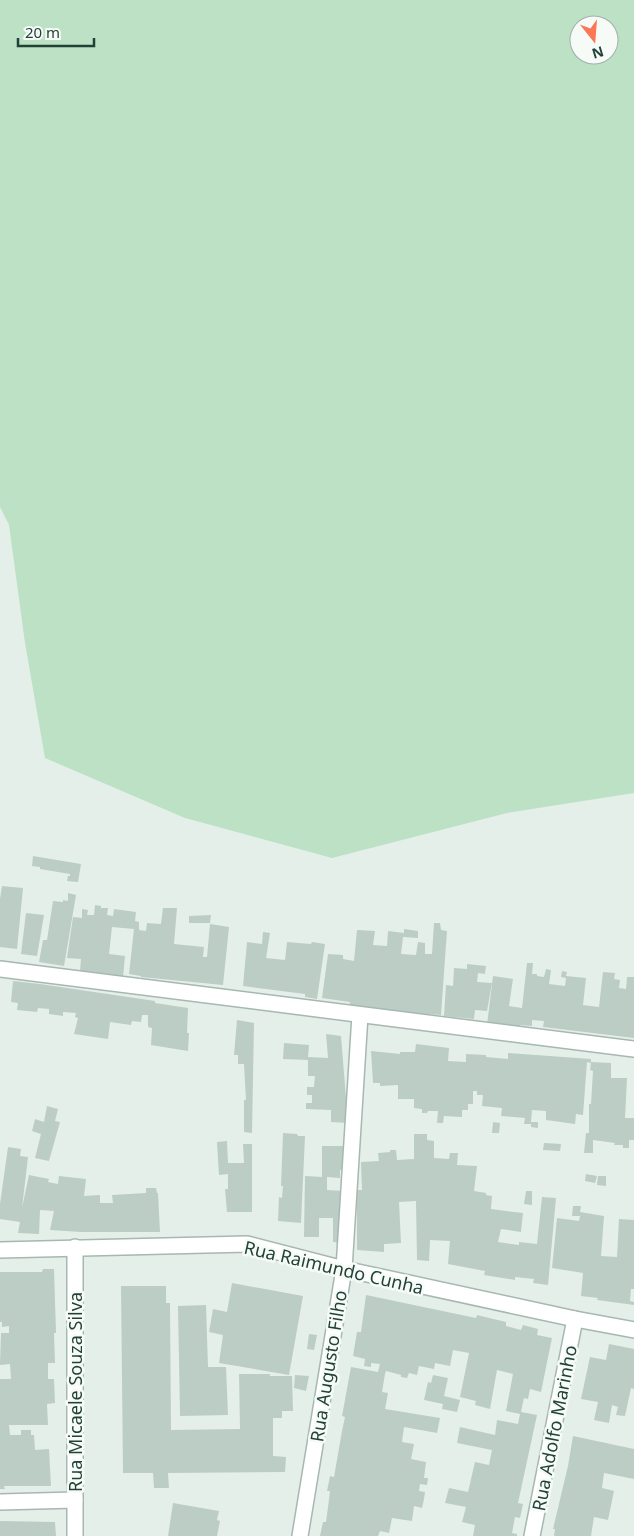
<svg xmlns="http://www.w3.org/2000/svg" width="634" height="1536" viewBox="0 0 634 1536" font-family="'Noto Sans',sans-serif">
  <rect width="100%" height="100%" fill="#e4efea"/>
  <!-- green -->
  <path fill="#bce1c5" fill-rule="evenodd" d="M 0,0 L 634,0 L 634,793 L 507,813 L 332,858 L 185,818 L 45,758 L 25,643 L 9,525 L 0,507 ZM 579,25 L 609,25 L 609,55 L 579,55 Z"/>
  <!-- building -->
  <g fill="#bccdc5">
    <path d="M 33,856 L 81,864 L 78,882 L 67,881 L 68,876 L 70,876 L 70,874 L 40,869 L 40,867 L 32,866 Z"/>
    <path d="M 2,886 L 23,888 L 17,949 L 0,947 L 0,899 Z"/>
    <path d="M 68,893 L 76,895 L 64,966 L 39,962 L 43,940 L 47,940 L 53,901 L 63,902 L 63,900 L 68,901 Z"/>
    <path d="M 95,905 L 101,906 L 101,908 L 108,908 L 107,915 L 113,916 L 114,909 L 136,912 L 135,921 L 139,922 L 139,930 L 146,931 L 147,923 L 161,924 L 163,908 L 177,908 L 174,944 L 204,947 L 203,957 L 207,957 L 210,924 L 229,927 L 223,985 L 141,977 L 141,976 L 129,974 L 134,929 L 112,927 L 109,954 L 125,956 L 123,977 L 94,975 L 94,972 L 80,971 L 81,959 L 67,958 L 73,917 L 82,918 L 82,909 L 88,910 L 87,915 L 94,915 Z"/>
    <path d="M 26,913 L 44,915 L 37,956 L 21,954 Z"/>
    <path d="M 211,915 L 210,923 L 189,923 L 189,916 Z"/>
    <path d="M 434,923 L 440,923 L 441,930 L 447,931 L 441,1015 L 428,1014 L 428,1016 L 349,1007 L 350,1002 L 322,998 L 328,954 L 343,955 L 343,959 L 354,961 L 357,930 L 375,931 L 373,945 L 387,946 L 388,931 L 404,933 L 404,929 L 418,931 L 418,938 L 403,937 L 401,954 L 416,955 L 418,942 L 425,943 L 425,954 L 432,954 Z"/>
    <path d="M 263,932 L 270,933 L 266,958 L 285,960 L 287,942 L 311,944 L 312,942 L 325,944 L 317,999 L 305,997 L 305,994 L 243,986 L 247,942 L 262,944 Z"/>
    <path d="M 527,963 L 533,963 L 532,974 L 537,974 L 537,976 L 544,977 L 546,969 L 551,970 L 549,984 L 565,986 L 566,978 L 561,977 L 562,971 L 567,972 L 566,976 L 586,978 L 583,1005 L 599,1007 L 603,972 L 615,973 L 614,979 L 620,980 L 619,988 L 626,989 L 627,977 L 634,977 L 634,1038 L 543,1027 L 544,1021 L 532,1020 L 532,1026 L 520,1025 L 520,1028 L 487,1025 L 493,976 L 513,979 L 509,1006 L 522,1008 Z"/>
    <path d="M 467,964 L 486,966 L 485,974 L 478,973 L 477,982 L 492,983 L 487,1011 L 475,1010 L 474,1019 L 444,1016 L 446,985 L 453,986 L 454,968 L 467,969 Z"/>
    <path d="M 13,981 L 40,984 L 155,1001 L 155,1003 L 188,1008 L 187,1033 L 189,1033 L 188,1051 L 151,1045 L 152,1028 L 148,1027 L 148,1015 L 142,1015 L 141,1022 L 132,1021 L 131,1025 L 110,1022 L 108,1039 L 74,1034 L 78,1018 L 75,1017 L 76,1013 L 63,1012 L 63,1016 L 49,1014 L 49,1009 L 38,1008 L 37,1012 L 17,1010 L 18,1003 L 11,1002 Z"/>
    <path d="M 237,1020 L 254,1023 L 252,1133 L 244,1132 L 244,1100 L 246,1100 L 244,1064 L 238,1064 L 238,1055 L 234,1055 Z"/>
    <path d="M 326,1034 L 341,1036 L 348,1123 L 331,1122 L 331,1110 L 306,1109 L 306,1103 L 312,1103 L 312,1095 L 307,1095 L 307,1087 L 314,1087 L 315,1076 L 308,1076 L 308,1060 L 283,1059 L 284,1043 L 309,1045 L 308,1057 L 328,1058 Z"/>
    <path d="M 416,1044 L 449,1048 L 448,1061 L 466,1062 L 466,1054 L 486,1055 L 486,1057 L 508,1059 L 508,1053 L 591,1059 L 591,1062 L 611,1063 L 611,1078 L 627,1078 L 625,1118 L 634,1118 L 634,1140 L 629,1140 L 629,1148 L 623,1148 L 623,1145 L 614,1145 L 615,1143 L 593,1140 L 593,1153 L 584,1153 L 586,1133 L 589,1133 L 589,1104 L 591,1104 L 593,1071 L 590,1070 L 591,1063 L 587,1062 L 583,1115 L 576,1114 L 575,1124 L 546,1120 L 546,1111 L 532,1110 L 531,1122 L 538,1122 L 538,1128 L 531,1127 L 531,1124 L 524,1124 L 525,1118 L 501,1116 L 502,1108 L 482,1106 L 483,1095 L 477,1095 L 477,1091 L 473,1091 L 473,1104 L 468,1104 L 468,1110 L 462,1110 L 462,1117 L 444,1116 L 443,1123 L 437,1123 L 438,1111 L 428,1111 L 427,1113 L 422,1113 L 422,1109 L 414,1108 L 414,1099 L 398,1099 L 398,1085 L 380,1086 L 380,1083 L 373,1083 L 371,1051 L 400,1054 L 400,1052 L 415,1052 Z"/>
    <path d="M 47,1106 L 58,1109 L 55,1121 L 60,1122 L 49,1161 L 35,1158 L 41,1134 L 32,1131 L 35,1119 L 44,1122 Z"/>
    <path d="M 493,1122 L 500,1123 L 499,1133 L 492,1133 Z"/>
    <path d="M 283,1133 L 297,1134 L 298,1136 L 305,1136 L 301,1223 L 278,1221 L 279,1197 L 282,1198 L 283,1186 L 281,1186 Z"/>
    <path d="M 414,1134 L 427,1134 L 427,1140 L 434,1141 L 434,1158 L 449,1159 L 450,1153 L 458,1153 L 457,1165 L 477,1166 L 474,1191 L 486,1193 L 486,1195 L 492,1196 L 491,1209 L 523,1213 L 521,1232 L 501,1229 L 498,1242 L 519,1245 L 519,1242 L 537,1244 L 542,1197 L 556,1198 L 548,1285 L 533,1283 L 534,1279 L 515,1277 L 515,1280 L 484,1275 L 485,1271 L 448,1264 L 450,1241 L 430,1240 L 429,1261 L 417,1260 L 416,1201 L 399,1202 L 401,1243 L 384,1244 L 384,1252 L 357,1250 L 357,1190 L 362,1190 L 361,1162 L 379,1161 L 378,1153 L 390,1152 L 390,1150 L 396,1150 L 397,1160 L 414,1159 Z"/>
    <path d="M 227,1141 L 228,1163 L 244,1163 L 243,1144 L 252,1144 L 252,1212 L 227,1212 L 225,1189 L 228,1189 L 228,1174 L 219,1175 L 217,1142 Z"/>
    <path d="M 544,1143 L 561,1144 L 560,1151 L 543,1150 Z"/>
    <path d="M 322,1146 L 350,1146 L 349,1171 L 340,1170 L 340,1178 L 327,1177 L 327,1190 L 346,1191 L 343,1243 L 333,1242 L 333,1218 L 319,1218 L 319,1237 L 304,1237 L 305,1176 L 322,1177 Z"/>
    <path d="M 8,1147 L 21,1149 L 20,1156 L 28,1157 L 22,1208 L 29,1175 L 49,1179 L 48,1182 L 58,1184 L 59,1176 L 86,1179 L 84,1196 L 100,1195 L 100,1203 L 113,1203 L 112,1195 L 146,1193 L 146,1188 L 156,1188 L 157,1193 L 158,1193 L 160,1232 L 81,1232 L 50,1230 L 54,1211 L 40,1210 L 39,1234 L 18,1233 L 20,1222 L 0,1219 L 0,1204 Z"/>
    <path d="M 586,1174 L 597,1176 L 595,1183 L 585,1181 Z"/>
    <path d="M 598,1176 L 606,1176 L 606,1186 L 597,1185 Z"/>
    <path d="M 526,1191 L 532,1191 L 532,1205 L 524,1204 Z"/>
    <path d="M 573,1206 L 581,1206 L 580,1212 L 604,1216 L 601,1256 L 617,1257 L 619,1219 L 634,1220 L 634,1289 L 631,1289 L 630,1301 L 634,1302 L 634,1305 L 597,1300 L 598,1298 L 581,1296 L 583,1273 L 552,1268 L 557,1218 L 579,1221 L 580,1216 L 572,1216 Z"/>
    <path d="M 43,1269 L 54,1269 L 56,1333 L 54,1333 L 55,1363 L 48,1363 L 48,1379 L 54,1379 L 55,1403 L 47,1404 L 48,1425 L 9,1425 L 10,1435 L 21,1435 L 21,1430 L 31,1430 L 31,1435 L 34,1435 L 35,1450 L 49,1449 L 51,1486 L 4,1486 L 5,1489 L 0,1489 L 0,1379 L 11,1379 L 10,1364 L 0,1365 L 1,1333 L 9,1333 L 9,1326 L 2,1327 L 2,1322 L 0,1322 L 0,1272 L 42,1272 Z"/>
    <path d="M 232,1283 L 303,1296 L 289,1375 L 219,1363 L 223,1335 L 209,1332 L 213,1309 L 227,1312 Z"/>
    <path d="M 121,1286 L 166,1286 L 166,1303 L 170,1303 L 171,1430 L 240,1429 L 239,1374 L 270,1374 L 270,1376 L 292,1376 L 293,1411 L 282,1411 L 282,1418 L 273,1418 L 273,1456 L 286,1457 L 285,1472 L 168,1473 L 169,1488 L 154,1488 L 153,1473 L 123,1473 Z"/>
    <path d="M 366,1295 L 476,1318 L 477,1315 L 506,1322 L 506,1326 L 521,1330 L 523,1325 L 538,1329 L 537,1335 L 552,1338 L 541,1392 L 530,1389 L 528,1399 L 524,1398 L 521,1412 L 537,1415 L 518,1503 L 523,1504 L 520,1518 L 515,1517 L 512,1533 L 517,1534 L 517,1536 L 473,1536 L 475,1525 L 462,1522 L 466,1507 L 445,1503 L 449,1488 L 468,1492 L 475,1462 L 489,1465 L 492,1450 L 457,1443 L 460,1427 L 495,1435 L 497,1420 L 518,1424 L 520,1414 L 506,1411 L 513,1374 L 497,1370 L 490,1409 L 475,1405 L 476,1401 L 460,1397 L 469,1353 L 453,1350 L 450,1366 L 435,1363 L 434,1369 L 419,1366 L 417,1375 L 409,1373 L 407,1378 L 401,1377 L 401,1375 L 386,1371 L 385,1374 L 382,1392 L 388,1393 L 385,1409 L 440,1418 L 437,1433 L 404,1427 L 402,1442 L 414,1444 L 411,1459 L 426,1462 L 424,1478 L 428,1478 L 427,1485 L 420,1484 L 419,1491 L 425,1492 L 424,1499 L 422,1508 L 414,1506 L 412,1521 L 392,1518 L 389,1533 L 380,1531 L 378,1536 L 320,1536 L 323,1522 L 326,1522 L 328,1507 L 330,1491 L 327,1491 L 330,1476 L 334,1477 L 342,1431 L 345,1417 L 342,1416 L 351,1367 L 378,1372 L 380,1364 L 371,1363 L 371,1367 L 364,1366 L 365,1359 L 353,1356 L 357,1332 L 361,1332 Z"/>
    <path d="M 206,1305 L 208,1367 L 226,1367 L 228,1415 L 180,1416 L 178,1306 Z"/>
    <path d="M 309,1334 L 317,1335 L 314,1350 L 307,1349 Z"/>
    <path d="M 609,1344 L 634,1349 L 634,1389 L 631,1388 L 625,1416 L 616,1415 L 618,1407 L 612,1405 L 609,1423 L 594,1420 L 598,1402 L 581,1399 L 590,1357 L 606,1360 Z"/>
    <path d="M 295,1375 L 309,1376 L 306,1391 L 294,1388 Z"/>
    <path d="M 433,1375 L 448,1378 L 444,1396 L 460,1400 L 457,1412 L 442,1409 L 443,1404 L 424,1400 L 428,1382 L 431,1383 Z"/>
    <path d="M 573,1436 L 634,1449 L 634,1479 L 604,1473 L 602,1488 L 614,1491 L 608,1520 L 594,1517 L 591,1536 L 554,1536 L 555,1529 L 553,1529 L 568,1466 Z"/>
    <path d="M 173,1503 L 219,1511 L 217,1520 L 220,1521 L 217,1536 L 168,1536 Z"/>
    <path d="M 0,1521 L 55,1522 L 56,1536 L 0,1536 Z"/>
  </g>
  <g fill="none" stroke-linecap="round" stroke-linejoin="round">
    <defs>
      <g id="street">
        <path d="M 0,969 L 634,1049"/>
        <path d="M 75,1247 L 75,1536"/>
        <path d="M 0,1250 L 247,1244 L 344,1269 L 575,1319 L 634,1330"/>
        <path d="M 0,1502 L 75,1500"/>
        <path d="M 300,1536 L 344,1269 L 360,1015"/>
        <path d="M 532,1536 L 575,1319"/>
      </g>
    </defs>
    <!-- street casing -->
    <use href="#street" stroke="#a6b8b1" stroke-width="18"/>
    <!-- street -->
    <use href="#street" stroke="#fff" stroke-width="15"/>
  </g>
  <g text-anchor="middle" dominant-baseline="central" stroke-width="5" stroke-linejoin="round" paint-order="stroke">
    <!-- street labels -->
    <g font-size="18" fill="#224238" stroke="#f6fbf8">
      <text transform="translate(334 1267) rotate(13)">Rua Raimundo Cunha</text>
      <text transform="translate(328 1366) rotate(-81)">Rua Augusto Filho</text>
      <text transform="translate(75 1392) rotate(-90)">Rua Micaele Souza Silva</text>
      <text transform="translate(554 1428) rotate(-79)">Rua Adolfo Marinho</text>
    </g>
  </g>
  <!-- north arrow -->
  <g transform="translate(594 40) rotate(163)"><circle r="24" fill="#f6fbf8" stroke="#a1b1ab"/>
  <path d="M0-4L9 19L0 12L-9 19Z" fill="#fb7856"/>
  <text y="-8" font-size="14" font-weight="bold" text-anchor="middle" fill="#224238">N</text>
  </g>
  <!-- scale -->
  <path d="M18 38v8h76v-8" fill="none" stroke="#224238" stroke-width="2.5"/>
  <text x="25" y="38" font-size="15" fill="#224238" stroke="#f6fbf8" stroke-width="4" paint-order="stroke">20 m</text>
</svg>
